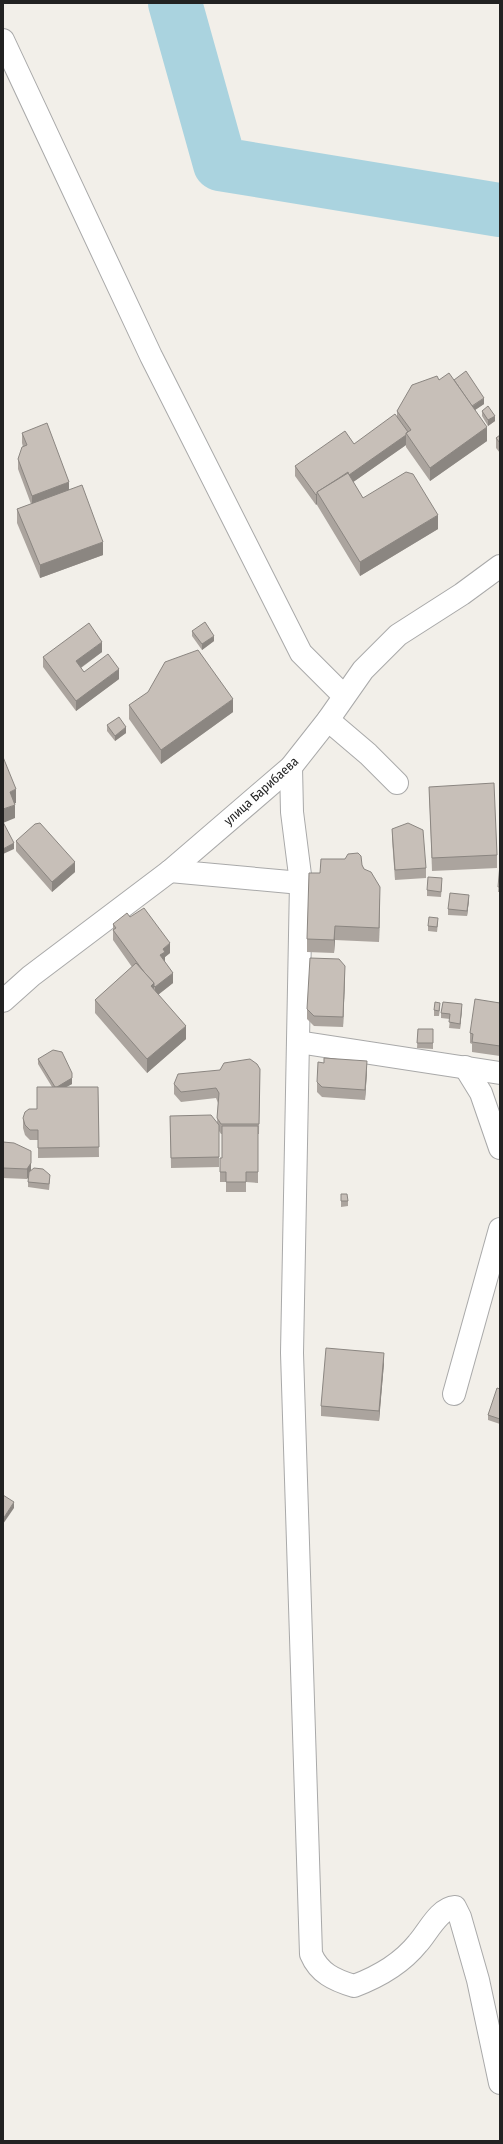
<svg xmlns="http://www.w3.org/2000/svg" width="503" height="2144" viewBox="0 0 503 2144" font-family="'Fira Sans Condensed',sans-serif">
  <rect width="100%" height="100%" fill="#f2efe9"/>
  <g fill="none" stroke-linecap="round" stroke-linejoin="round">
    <!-- river -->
    <path stroke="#aad3df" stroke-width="54" d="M 175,3 L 220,164 L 500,210"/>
    <defs>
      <g id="minor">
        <path d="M 3,40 L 151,356 L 301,653 L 344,696"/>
        <path d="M 328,720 L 368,754 L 397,783"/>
        <path d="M 291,767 L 292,812 L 301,883 L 292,1353 L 311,1954 C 319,1973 334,1980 354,1986 C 378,1977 402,1963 418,1943 C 428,1932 439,1908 455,1907 L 460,1917 L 478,1980 L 500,2083"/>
        <path d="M 170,871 L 301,883"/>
        <path d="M 3,1001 L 31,976 L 170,871 L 291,767 L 328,720 L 363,670 L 398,635 L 462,594 L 500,566"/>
        <path d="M 298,1042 L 500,1073"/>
        <path d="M 465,1067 L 481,1093 L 500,1148"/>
        <path d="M 454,1394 L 500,1229"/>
      </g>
    </defs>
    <!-- minor casing -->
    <use href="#minor" stroke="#a9a9a9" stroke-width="24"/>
    <!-- minor -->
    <use href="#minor" stroke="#fff" stroke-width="22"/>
  </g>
  <!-- wall -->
  <g fill="#aba49e">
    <path d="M 439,380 L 454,380 L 484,404 L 475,410 L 487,441 L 430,481 L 406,447 L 406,445 L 353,482 L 363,498 L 438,529 L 360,576 L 317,505 L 317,504 L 316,505 L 295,476 L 295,466 L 354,444 L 397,417 L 397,411 Z"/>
    <path d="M 482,411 L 495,421 L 488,426 L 482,416 Z"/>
    <path d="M 22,433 L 69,490 L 103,555 L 40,578 L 17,523 L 17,509 L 31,504 L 18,469 L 18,459 L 23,447 L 22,443 Z"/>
    <path d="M 500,435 L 500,453 L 496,448 L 496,438 Z"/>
    <path d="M 192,631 L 214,641 L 202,650 L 192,636 Z"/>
    <path d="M 102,652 L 81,668 L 84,672 L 119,679 L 76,711 L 43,667 L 43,657 Z"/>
    <path d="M 129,705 L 233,712 L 161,764 L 129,719 Z"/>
    <path d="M 107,725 L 126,733 L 115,741 L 107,731 Z"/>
    <path d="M 429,787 L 497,855 L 497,868 L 432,871 Z"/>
    <path d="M 392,829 L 426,868 L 426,878 L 395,880 L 392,839 Z"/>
    <path d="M 16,841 L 75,872 L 52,892 L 16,851 Z"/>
    <path d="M 500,864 L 500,892 L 498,892 Z"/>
    <path d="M 362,865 L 380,900 L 379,942 L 335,940 L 334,953 L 307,952 L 307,939 Z"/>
    <path d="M 442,884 L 441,897 L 427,896 L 427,890 Z"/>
    <path d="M 469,900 L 467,916 L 448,915 L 448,909 Z"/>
    <path d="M 438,923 L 437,932 L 428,931 L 428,926 Z"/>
    <path d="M 113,924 L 170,953 L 165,957 L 165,962 L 173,983 L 158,995 L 186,1039 L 147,1073 L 95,1013 L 95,1000 L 132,967 L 113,940 Z"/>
    <path d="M 345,977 L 343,1027 L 314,1026 L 307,1019 L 307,1009 Z"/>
    <path d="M 500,1003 L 500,1056 L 472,1052 L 472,1044 L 470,1043 L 470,1033 Z"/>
    <path d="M 440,1008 L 439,1016 L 434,1016 L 434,1010 Z"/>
    <path d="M 462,1009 L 460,1029 L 449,1028 L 450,1019 L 441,1018 L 441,1013 Z"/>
    <path d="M 418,1029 L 433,1035 L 433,1049 L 417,1048 Z"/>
    <path d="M 38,1059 L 72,1078 L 72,1084 L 66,1087 L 98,1087 L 99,1157 L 38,1158 L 38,1140 L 30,1140 L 25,1135 L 23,1128 L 23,1118 L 37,1109 L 52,1087 L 38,1064 Z"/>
    <path d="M 260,1069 L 259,1134 L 258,1134 L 258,1183 L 246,1182 L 246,1192 L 226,1192 L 226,1182 L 220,1182 L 220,1158 L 222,1158 L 222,1134 L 221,1134 L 219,1131 L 219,1167 L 171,1168 L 170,1116 L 217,1123 L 218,1103 L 216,1098 L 181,1102 L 174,1094 L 174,1084 Z"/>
    <path d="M 367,1071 L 365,1100 L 322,1097 L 317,1092 L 317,1082 Z"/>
    <path d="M 3,1142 L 31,1170 L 50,1180 L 49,1190 L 28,1187 L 28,1177 L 27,1179 L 3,1178 Z"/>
    <path d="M 341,1194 L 348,1201 L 348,1206 L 341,1207 Z"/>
    <path d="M 384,1363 L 379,1421 L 321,1416 L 321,1406 Z"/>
    <path d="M 500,1389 L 500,1424 L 488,1420 L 488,1415 Z"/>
  </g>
  <!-- shaded-wall -->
  <g fill="#8b8681">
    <path d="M 484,398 L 484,404 L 472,412 L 472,407 Z"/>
    <path d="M 495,416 L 495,421 L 488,426 L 488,420 Z"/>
    <path d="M 487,427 L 487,441 L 430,481 L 430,468 Z"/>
    <path d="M 406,435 L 406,445 L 349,485 L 349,475 Z"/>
    <path d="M 69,482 L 69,492 L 32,506 L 32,496 Z"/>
    <path d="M 317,494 L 317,504 L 316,505 L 316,495 Z"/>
    <path d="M 438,515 L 438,529 L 360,576 L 360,562 Z"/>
    <path d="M 103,542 L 103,555 L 40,578 L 40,565 Z"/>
    <path d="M 214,636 L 214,641 L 202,650 L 202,644 Z"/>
    <path d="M 102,642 L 102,652 L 76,671 L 76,661 Z"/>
    <path d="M 119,669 L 119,679 L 76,711 L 76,701 Z"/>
    <path d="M 233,699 L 233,712 L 161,764 L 161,750 Z"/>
    <path d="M 126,727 L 126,733 L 115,741 L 115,736 Z"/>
    <path d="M 16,789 L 16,803 L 10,805 L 10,792 Z"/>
    <path d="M 15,805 L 15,818 L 3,823 L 3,809 Z"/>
    <path d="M 14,843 L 14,849 L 3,854 L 3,849 Z"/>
    <path d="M 75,862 L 75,872 L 52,892 L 52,882 Z"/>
    <path d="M 380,887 L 380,900 L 379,942 L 379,928 Z"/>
    <path d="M 469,895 L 469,900 L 467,916 L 467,911 Z"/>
    <path d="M 335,926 L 335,940 L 334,953 L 334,940 Z"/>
    <path d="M 170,943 L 170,953 L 165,957 L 165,962 L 160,955 L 163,949 Z"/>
    <path d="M 345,966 L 345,977 L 343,1027 L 343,1017 Z"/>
    <path d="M 173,973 L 173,983 L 155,997 L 155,987 Z"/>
    <path d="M 154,983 L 154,997 L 151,986 Z"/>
    <path d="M 462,1004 L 462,1009 L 460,1029 L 460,1024 Z"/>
    <path d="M 186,1026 L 186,1039 L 147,1073 L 147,1059 Z"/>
    <path d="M 367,1061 L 367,1071 L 365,1100 L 365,1090 Z"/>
    <path d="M 72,1073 L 72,1084 L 55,1093 L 55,1088 Z"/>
    <path d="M 31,1151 L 31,1173 L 27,1179 L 27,1169 Z"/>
    <path d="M 384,1353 L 384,1363 L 379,1421 L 379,1411 Z"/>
    <path d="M 14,1502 L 14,1508 L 3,1524 L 3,1519 Z"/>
  </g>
  <!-- building -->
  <g fill="#c7bfb8" stroke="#8b8681">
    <path d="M 466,371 L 484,398 L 472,406 L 454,380 Z"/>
    <path d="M 449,373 L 487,427 L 430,468 L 406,433 L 411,430 L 397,411 L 412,385 L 437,376 L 439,380 Z"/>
    <path d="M 488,406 L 495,416 L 488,420 L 482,411 Z"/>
    <path d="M 395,414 L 408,432 L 406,433 L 406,435 L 349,475 L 348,472 L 339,478 L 317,492 L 317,494 L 316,495 L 295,466 L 345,431 L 354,444 Z"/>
    <path d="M 47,423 L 69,482 L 32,496 L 18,459 L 22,447 L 27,445 L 22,433 Z"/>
    <path d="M 500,435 L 500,443 L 496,438 Z"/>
    <path d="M 406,472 L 413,474 L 438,515 L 360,562 L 317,492 L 348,473 L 363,498 Z"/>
    <path d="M 82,485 L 103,542 L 40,565 L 17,509 Z"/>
    <path d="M 205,622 L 214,636 L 202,644 L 192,631 Z"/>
    <path d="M 89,623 L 102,642 L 76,661 L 84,672 L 108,654 L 119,669 L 76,701 L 43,657 Z"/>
    <path d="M 198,650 L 233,699 L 161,750 L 129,705 L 148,692 L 165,662 Z"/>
    <path d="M 119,717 L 126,727 L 115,736 L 107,725 Z"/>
    <path d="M 3,757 L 16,789 L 10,792 L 15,805 L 3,809 Z"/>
    <path d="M 494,783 L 497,855 L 432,858 L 429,787 Z"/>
    <path d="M 3,822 L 14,843 L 3,849 Z"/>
    <path d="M 40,823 L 75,862 L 52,882 L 16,841 L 35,824 Z"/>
    <path d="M 408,823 L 423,830 L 426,868 L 395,870 L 392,829 Z"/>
    <path d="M 358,853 L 361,856 L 362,865 L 364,869 L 371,872 L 380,887 L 379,928 L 335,926 L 334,940 L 307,939 L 309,873 L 320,873 L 321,859 L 345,859 L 348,854 Z"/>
    <path d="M 500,864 L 500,887 L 498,887 Z"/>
    <path d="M 428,877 L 442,878 L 441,892 L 427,890 Z"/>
    <path d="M 450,893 L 469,895 L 467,911 L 448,909 Z"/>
    <path d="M 144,908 L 170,943 L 163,949 L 165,952 L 160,955 L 173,973 L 155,987 L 154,986 L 154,983 L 144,972 L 113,930 L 116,928 L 113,924 L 127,913 L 130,917 Z"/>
    <path d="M 429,917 L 438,918 L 437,927 L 428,926 Z"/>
    <path d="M 310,958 L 339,959 L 345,966 L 343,1017 L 314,1016 L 307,1009 Z"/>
    <path d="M 136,963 L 154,983 L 151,986 L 186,1026 L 147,1059 L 95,1000 Z"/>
    <path d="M 475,999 L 500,1003 L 500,1046 L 472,1042 L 473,1034 L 470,1033 Z"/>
    <path d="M 435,1002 L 440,1003 L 439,1011 L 434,1010 Z"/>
    <path d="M 443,1002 L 462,1004 L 460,1024 L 449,1022 L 450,1014 L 441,1013 Z"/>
    <path d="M 418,1029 L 433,1029 L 433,1043 L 417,1043 Z"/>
    <path d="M 53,1050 L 62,1052 L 72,1073 L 72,1078 L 57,1087 L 55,1087 L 38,1059 Z"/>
    <path d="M 324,1058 L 367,1061 L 365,1090 L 322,1087 L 317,1082 L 318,1062 L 324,1063 Z"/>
    <path d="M 250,1059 L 257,1064 L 260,1069 L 259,1124 L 221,1124 L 217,1118 L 219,1093 L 216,1088 L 181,1092 L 174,1084 L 178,1074 L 220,1070 L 224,1063 Z"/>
    <path d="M 37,1087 L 98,1087 L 99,1147 L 38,1148 L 38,1130 L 30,1130 L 25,1125 L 23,1118 L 25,1112 L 29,1109 L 37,1109 Z"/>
    <path d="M 211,1115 L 219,1125 L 219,1157 L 171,1158 L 170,1116 Z"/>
    <path d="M 222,1126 L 258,1126 L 258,1172 L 246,1172 L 246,1182 L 226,1182 L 226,1172 L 220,1172 L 220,1158 L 222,1158 Z"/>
    <path d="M 3,1142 L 14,1143 L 31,1151 L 31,1163 L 27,1169 L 3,1168 Z"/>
    <path d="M 34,1168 L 43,1169 L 50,1175 L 49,1184 L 28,1182 L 29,1172 Z"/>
    <path d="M 341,1194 L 347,1194 L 348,1201 L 341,1201 Z"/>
    <path d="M 326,1348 L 384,1353 L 379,1411 L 321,1406 Z"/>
    <path d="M 497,1388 L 500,1389 L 500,1419 L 488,1415 Z"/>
    <path d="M 3,1495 L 14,1502 L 3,1519 Z"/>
  </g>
  <g text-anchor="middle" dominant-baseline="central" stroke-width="3" stroke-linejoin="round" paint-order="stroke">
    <!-- street labels -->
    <g font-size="13" fill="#222" stroke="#fff">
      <text transform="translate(261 791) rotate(-42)">улица Барибаева</text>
    </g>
  </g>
  <!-- border -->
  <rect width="503" height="2144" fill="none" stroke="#222222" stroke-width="8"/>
</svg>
